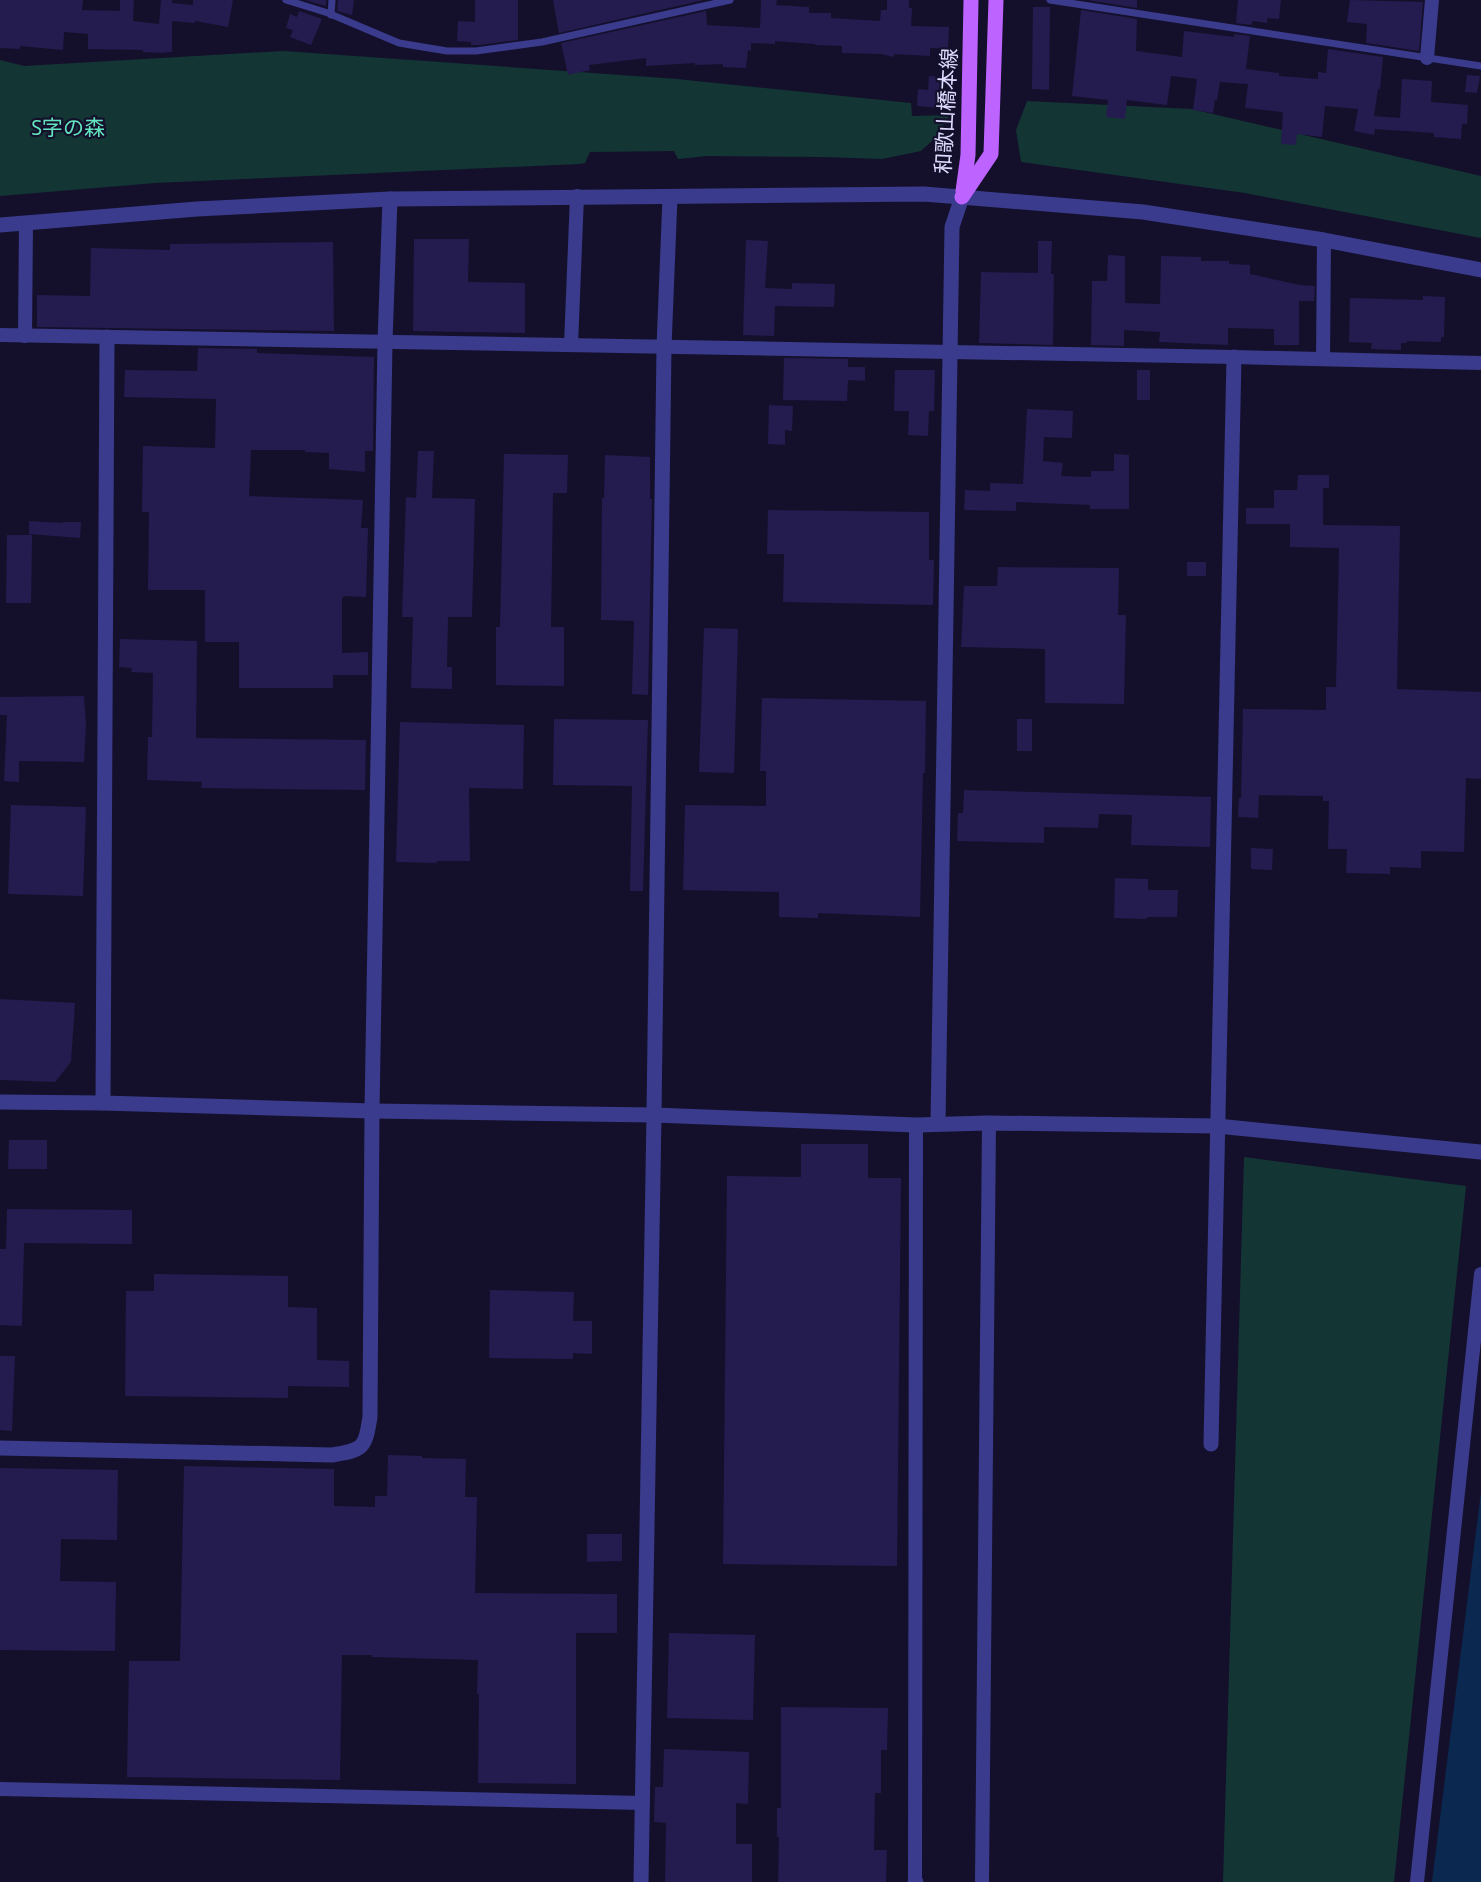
<svg xmlns="http://www.w3.org/2000/svg" width="1481" height="1882" viewBox="0 0 1481 1882" font-family="'PT Sans','Noto Sans JP',sans-serif">
  <rect width="100%" height="100%" fill="#14102c"/>
  <!-- green -->
  <g fill="#133634">
    <path d="M 284,51 L 677,79 L 911,103 L 912,116 L 950,115 L 934,139 L 921,151 L 882,159 L 823,157 L 707,156 L 678,159 L 674,151 L 590,152 L 585,163 L 579,164 L 155,183 L 0,196 L 0,60 L 24,66 Z"/>
    <path d="M 1027,101 L 1191,109 L 1481,176 L 1481,238 L 1245,193 L 1021,162 L 1016,130 Z"/>
    <path d="M 1244,1157 L 1466,1186 L 1394,1882 L 1223,1882 Z"/>
  </g>
  <!-- water -->
  <path fill="#0b2850" d="M 1481,1492 L 1481,1882 L 1432,1882 Z"/>
  <!-- building -->
  <g fill="#241c4e">
    <path d="M 0,0 L 83,0 L 82,10 L 120,11 L 120,0 L 134,0 L 133,21 L 159,24 L 161,0 L 172,0 L 172,3 L 193,5 L 193,0 L 233,0 L 228,27 L 195,21 L 195,23 L 172,21 L 172,52 L 161,53 L 143,52 L 143,50 L 88,49 L 88,34 L 64,32 L 63,50 L 20,46 L 20,49 L 0,48 Z"/>
    <path d="M 305,0 L 326,0 L 326,6 Z"/>
    <path d="M 338,0 L 354,0 L 352,15 L 337,11 Z"/>
    <path d="M 475,0 L 518,0 L 518,40 L 479,45 L 471,45 L 471,42 L 457,41 L 458,21 L 475,22 Z"/>
    <path d="M 553,0 L 704,0 L 559,33 Z"/>
    <path d="M 761,0 L 777,0 L 776,5 L 809,7 L 809,13 L 831,13 L 831,18 L 880,21 L 881,10 L 887,10 L 887,0 L 909,0 L 909,8 L 912,8 L 911,26 L 949,27 L 948,49 L 930,48 L 930,56 L 894,54 L 894,57 L 881,54 L 842,53 L 842,46 L 815,45 L 815,44 L 775,41 L 775,44 L 751,43 L 751,51 L 748,50 L 746,68 L 723,67 L 723,64 L 695,65 L 695,63 L 646,66 L 646,58 L 589,65 L 590,70 L 568,75 L 561,43 L 706,11 L 707,25 L 760,28 Z"/>
    <path d="M 1087,0 L 1137,0 L 1137,8 Z"/>
    <path d="M 1238,0 L 1281,0 L 1279,19 L 1267,18 L 1267,23 L 1253,21 L 1251,25 L 1236,23 Z"/>
    <path d="M 1350,0 L 1423,2 L 1419,51 L 1366,43 L 1367,24 L 1347,22 Z"/>
    <path d="M 1033,7 L 1050,7 L 1049,90 L 1032,89 Z"/>
    <path d="M 1081,10 L 1137,19 L 1136,51 L 1182,57 L 1184,31 L 1234,37 L 1234,34 L 1250,36 L 1246,69 L 1279,73 L 1279,76 L 1318,79 L 1318,72 L 1326,73 L 1328,49 L 1383,57 L 1380,89 L 1378,89 L 1374,116 L 1400,118 L 1402,79 L 1432,81 L 1431,102 L 1468,105 L 1467,124 L 1462,124 L 1461,139 L 1434,137 L 1434,133 L 1375,129 L 1374,135 L 1354,131 L 1358,109 L 1325,106 L 1322,137 L 1297,134 L 1296,145 L 1281,144 L 1283,112 L 1245,108 L 1248,84 L 1220,82 L 1217,100 L 1215,100 L 1213,113 L 1193,110 L 1197,79 L 1171,76 L 1167,105 L 1127,100 L 1125,119 L 1106,117 L 1108,100 L 1072,96 Z"/>
    <path d="M 299,11 L 322,19 L 311,45 L 290,37 L 293,30 L 286,28 L 290,14 L 297,17 Z"/>
    <path d="M 1467,75 L 1480,76 L 1477,93 L 1465,92 Z"/>
    <path d="M 929,76 L 943,77 L 940,108 L 917,106 L 918,89 L 928,90 Z"/>
    <path d="M 414,239 L 469,239 L 468,282 L 525,283 L 525,333 L 413,331 Z"/>
    <path d="M 746,240 L 768,241 L 765,288 L 792,289 L 792,283 L 835,284 L 834,307 L 775,306 L 774,336 L 743,335 Z"/>
    <path d="M 1038,241 L 1052,241 L 1051,274 L 1054,274 L 1053,345 L 979,343 L 981,272 L 1038,273 Z"/>
    <path d="M 333,242 L 334,331 L 37,327 L 37,295 L 90,296 L 91,248 L 170,250 L 170,244 Z"/>
    <path d="M 1108,255 L 1125,256 L 1125,303 L 1160,304 L 1161,256 L 1201,257 L 1201,261 L 1229,261 L 1229,264 L 1250,265 L 1250,274 L 1300,285 L 1315,286 L 1314,301 L 1299,301 L 1299,345 L 1274,345 L 1274,329 L 1228,328 L 1228,345 L 1159,342 L 1160,332 L 1124,330 L 1124,346 L 1091,345 L 1092,281 L 1107,281 Z"/>
    <path d="M 1423,296 L 1445,297 L 1444,337 L 1441,337 L 1441,342 L 1407,341 L 1407,343 L 1401,343 L 1401,350 L 1371,349 L 1372,343 L 1349,342 L 1350,298 L 1423,300 Z"/>
    <path d="M 198,348 L 257,349 L 257,353 L 374,357 L 373,451 L 365,451 L 365,472 L 329,469 L 329,453 L 305,452 L 305,450 L 251,450 L 249,496 L 363,500 L 361,528 L 368,528 L 366,597 L 345,596 L 342,598 L 342,653 L 368,652 L 368,675 L 333,675 L 333,688 L 239,688 L 239,642 L 205,642 L 205,590 L 148,590 L 149,512 L 142,512 L 143,446 L 215,448 L 216,399 L 124,397 L 125,370 L 197,371 Z"/>
    <path d="M 784,358 L 848,359 L 848,367 L 865,367 L 865,381 L 848,380 L 847,401 L 783,400 Z"/>
    <path d="M 895,370 L 935,370 L 934,411 L 929,411 L 928,436 L 908,435 L 909,411 L 894,411 Z"/>
    <rect x="1137" y="370" width="13" height="30"/>
    <path d="M 769,405 L 793,406 L 792,431 L 785,430 L 785,445 L 768,444 Z"/>
    <path d="M 1027,409 L 1073,411 L 1072,438 L 1044,437 L 1043,461 L 1063,463 L 1061,476 L 1091,477 L 1091,471 L 1114,471 L 1114,454 L 1129,455 L 1129,509 L 1090,509 L 1090,505 L 1016,502 L 1016,511 L 964,510 L 965,490 L 990,491 L 990,483 L 1023,484 Z"/>
    <path d="M 418,451 L 434,451 L 432,498 L 475,499 L 472,617 L 448,617 L 447,667 L 452,667 L 452,689 L 411,688 L 413,617 L 402,617 L 406,497 L 416,498 Z"/>
    <path d="M 504,454 L 568,455 L 567,493 L 553,493 L 551,627 L 564,627 L 564,686 L 496,685 L 496,627 L 500,627 Z"/>
    <path d="M 605,455 L 650,457 L 650,499 L 652,499 L 648,695 L 632,694 L 634,621 L 601,620 L 602,498 L 604,498 Z"/>
    <path d="M 1298,475 L 1329,475 L 1329,488 L 1323,488 L 1323,525 L 1400,526 L 1397,689 L 1481,692 L 1481,779 L 1466,778 L 1464,852 L 1421,851 L 1421,868 L 1390,867 L 1390,874 L 1346,873 L 1347,849 L 1328,849 L 1329,801 L 1323,801 L 1323,796 L 1259,795 L 1258,818 L 1238,817 L 1239,798 L 1241,798 L 1243,709 L 1326,710 L 1326,687 L 1336,687 L 1339,548 L 1290,547 L 1290,524 L 1246,524 L 1246,508 L 1274,508 L 1274,490 L 1297,490 Z"/>
    <path d="M 768,510 L 929,512 L 929,560 L 934,560 L 933,605 L 783,602 L 784,554 L 767,554 Z"/>
    <path d="M 29,521 L 63,523 L 63,522 L 81,522 L 80,538 L 29,534 Z"/>
    <path d="M 7,535 L 32,535 L 31,603 L 6,603 Z"/>
    <rect x="1187" y="562" width="19" height="14"/>
    <path d="M 998,567 L 1119,568 L 1118,615 L 1126,615 L 1124,704 L 1045,703 L 1045,649 L 961,647 L 964,586 L 997,586 Z"/>
    <path d="M 704,628 L 738,629 L 734,773 L 699,772 Z"/>
    <path d="M 120,639 L 197,641 L 196,738 L 366,740 L 365,790 L 201,788 L 202,782 L 147,780 L 148,737 L 152,737 L 153,673 L 131,672 L 132,668 L 119,667 Z"/>
    <path d="M 84,696 L 86,724 L 84,762 L 19,761 L 19,782 L 4,781 L 7,715 L 0,715 L 0,697 Z"/>
    <path d="M 762,698 L 926,701 L 925,773 L 923,773 L 920,917 L 818,913 L 818,918 L 779,917 L 779,892 L 683,890 L 685,805 L 766,806 L 766,771 L 760,771 Z"/>
    <path d="M 554,719 L 648,720 L 643,891 L 630,891 L 632,786 L 553,785 Z"/>
    <rect x="1017" y="719" width="15" height="32"/>
    <path d="M 400,722 L 524,725 L 523,789 L 469,788 L 470,861 L 437,861 L 437,863 L 396,862 Z"/>
    <path d="M 964,790 L 1211,797 L 1210,847 L 1131,845 L 1132,815 L 1099,814 L 1098,828 L 1044,827 L 1044,843 L 957,841 L 958,813 L 963,813 Z"/>
    <path d="M 11,805 L 86,807 L 83,896 L 8,894 Z"/>
    <path d="M 1251,848 L 1273,849 L 1272,870 L 1251,869 Z"/>
    <path d="M 1115,878 L 1148,879 L 1148,890 L 1178,890 L 1177,917 L 1147,917 L 1147,919 L 1114,918 Z"/>
    <path d="M 0,999 L 75,1003 L 71,1062 L 55,1082 L 0,1080 Z"/>
    <path d="M 9,1140 L 47,1140 L 47,1169 L 8,1169 Z"/>
    <path d="M 801,1144 L 868,1144 L 868,1178 L 901,1178 L 897,1566 L 723,1564 L 727,1176 L 801,1177 Z"/>
    <path d="M 7,1209 L 132,1210 L 132,1244 L 24,1243 L 22,1326 L 0,1325 L 0,1249 L 6,1249 Z"/>
    <path d="M 154,1274 L 288,1276 L 288,1307 L 317,1308 L 317,1360 L 349,1361 L 349,1387 L 288,1386 L 288,1398 L 125,1396 L 126,1291 L 154,1291 Z"/>
    <path d="M 490,1290 L 574,1292 L 573,1321 L 592,1321 L 592,1354 L 573,1353 L 573,1359 L 489,1358 Z"/>
    <path d="M 0,1356 L 15,1356 L 12,1431 L 0,1430 Z"/>
    <path d="M 388,1455 L 422,1456 L 422,1458 L 466,1459 L 465,1497 L 477,1497 L 475,1593 L 617,1594 L 617,1633 L 576,1633 L 576,1784 L 478,1783 L 479,1694 L 477,1694 L 478,1660 L 372,1657 L 372,1655 L 342,1655 L 340,1780 L 127,1777 L 129,1661 L 180,1661 L 184,1466 L 334,1469 L 334,1506 L 375,1507 L 375,1496 L 387,1496 Z"/>
    <path d="M 0,1468 L 118,1470 L 117,1540 L 61,1539 L 60,1581 L 116,1582 L 115,1651 L 0,1650 Z"/>
    <path d="M 587,1534 L 622,1534 L 622,1561 L 587,1562 Z"/>
    <path d="M 669,1633 L 755,1635 L 753,1720 L 667,1718 Z"/>
    <path d="M 781,1707 L 888,1708 L 887,1750 L 881,1750 L 881,1793 L 875,1793 L 874,1850 L 887,1850 L 886,1882 L 778,1882 L 779,1837 L 777,1837 L 777,1808 L 781,1808 Z"/>
    <path d="M 664,1749 L 749,1752 L 748,1804 L 736,1803 L 736,1844 L 752,1844 L 752,1882 L 665,1882 L 666,1823 L 654,1822 L 655,1787 L 663,1787 Z"/>
  </g>
  <g fill="none" stroke-linecap="round" stroke-linejoin="round">
    <!-- service -->
    <g stroke="#3a3b8c" stroke-width="7">
      <path d="M 286,0 L 328,13 L 399,43 L 447,51 L 476,51 L 542,42 L 730,0"/>
      <path d="M 1050,0 L 1481,66"/>
      <path d="M 331,15 L 332,0"/>
    </g>
    <!-- minor -->
    <g stroke="#3a3b8c" stroke-width="14">
      <path d="M 1427,58 L 1432,0"/>
      <path d="M 0,335 L 1234,357 L 1481,363"/>
      <path d="M 25,336 L 26,223"/>
      <path d="M 571,345 L 577,196"/>
      <path d="M 1323,359 L 1324,240"/>
      <path d="M 0,1789 L 643,1803"/>
      <path d="M 915,1882 L 916,1125"/>
      <path d="M 982,1882 L 989,1123"/>
      <path d="M 1417,1882 L 1481,1274"/>
    </g>
    <!-- tertiary -->
    <g stroke="#3a3b8c" stroke-width="15">
      <path d="M 0,225 L 197,209 L 390,199 L 924,194 L 1143,212 L 1324,240 L 1481,270"/>
      <path d="M 0,1102 L 103,1103 L 372,1111 L 654,1115 L 916,1125 L 989,1123 L 1217,1126 L 1481,1152"/>
      <path d="M 103,1103 L 107,337"/>
      <path d="M 938,1124 L 952,227 L 962,197"/>
      <path d="M 1211,1444 L 1234,357"/>
      <path d="M 0,1448 L 332,1455 C 364,1450 365,1448 370,1417 L 372,1111 L 385,342 L 390,199"/>
      <path d="M 641,1882 L 654,1115 L 664,347 L 670,197"/>
      <path d="M 915,1882 L 916,1882"/>
    </g>
    <!-- primary -->
    <g stroke="#bd63ff" stroke-width="15">
      <path d="M 963,191 L 968,155 L 971,0"/>
      <path d="M 962,197 L 991,154 L 996,0"/>
    </g>
  </g>
  <g text-anchor="middle" dominant-baseline="central" stroke-width="4.5" stroke-linejoin="round" paint-order="stroke">
    <!-- street labels -->
    <g font-size="21" fill="#dedcff" stroke="#14102c">
      <text transform="translate(946 111) rotate(-87)">和歌山橋本線</text>
    </g>
    <!-- park labels -->
    <g font-size="21" fill="#62e5be" stroke="#14102c">
      <text x="68" y="127">S字の森</text>
    </g>
  </g>
</svg>
